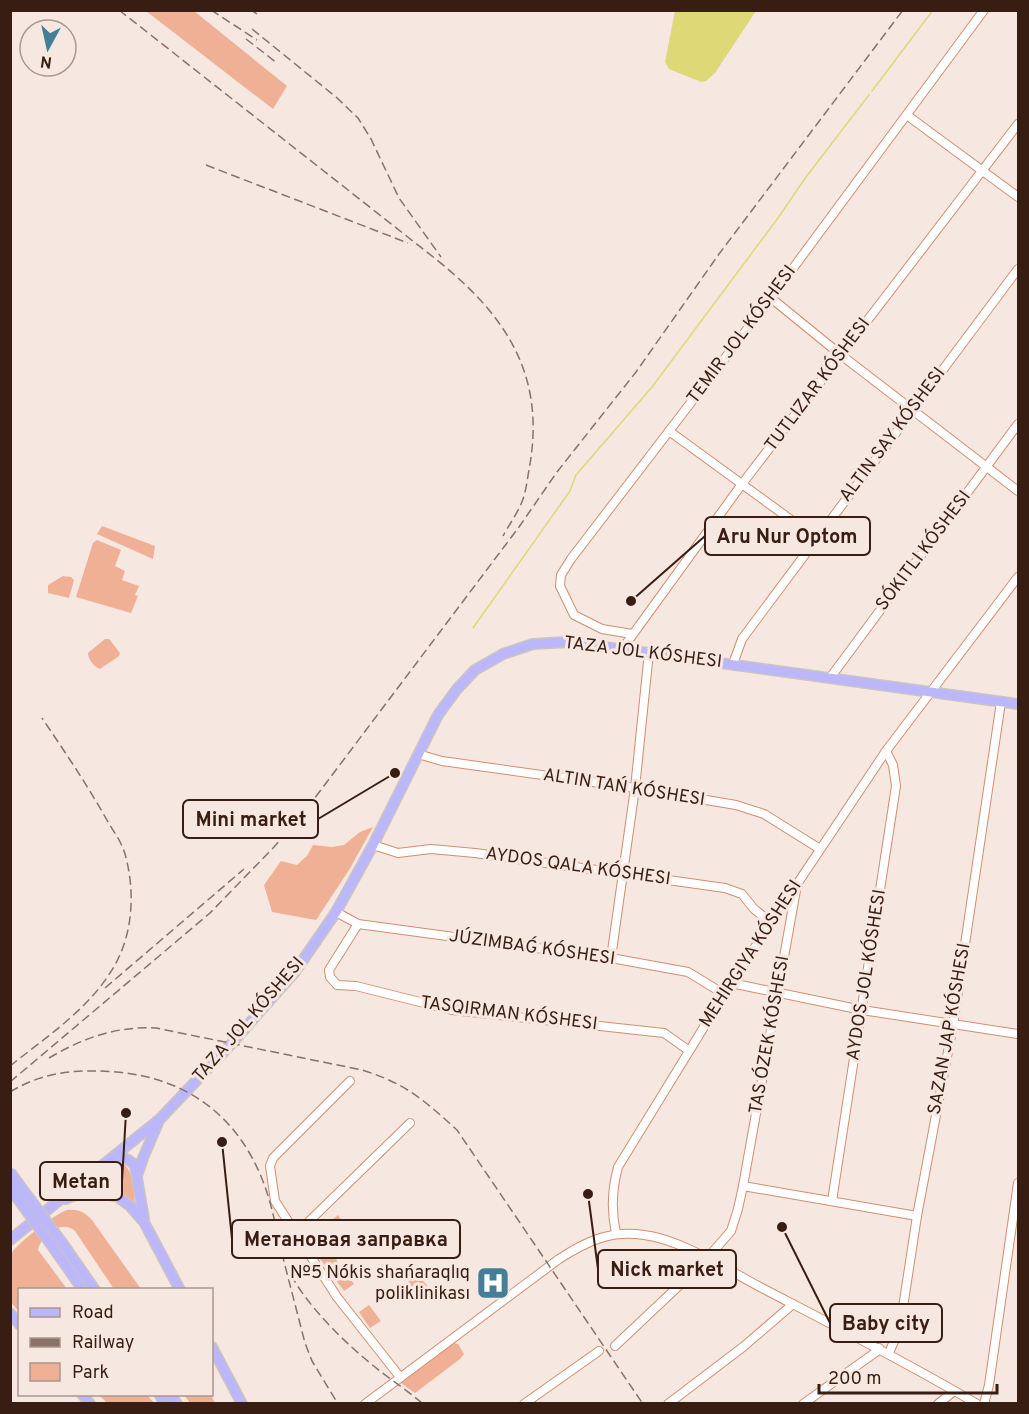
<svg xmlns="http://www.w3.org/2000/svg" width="1029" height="1414" viewBox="0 0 1029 1414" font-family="Overpass,sans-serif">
  <rect width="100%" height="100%" fill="#f6e7e1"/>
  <!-- green -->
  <g fill="#efb095">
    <path d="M 146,11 L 194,11 L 287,86 L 273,109 Z"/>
    <path d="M 102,526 L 155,546 L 153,559 L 97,534 Z"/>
    <path d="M 97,540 L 121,550 L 115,566 L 125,571 L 122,580 L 139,586 L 135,595 L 138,596 L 131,613 L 76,597 L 93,543 Z"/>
    <path d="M 63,576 L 71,577 L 74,580 L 69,598 L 48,593 L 48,585 Z"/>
    <path d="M 105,639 L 109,639 L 120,653 L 119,656 L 100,669 C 94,667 88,659 88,653 Z"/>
    <path d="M 373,827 L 349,870 L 316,920 L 272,912 L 264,885 L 281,861 L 297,865 L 307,856 L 313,845 L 332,847 L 344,845 L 360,832 Z"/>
    <path d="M 121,1162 C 135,1171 133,1189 135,1204 C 121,1193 103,1187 107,1167 L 113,1163 Z"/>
    <path d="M 67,1210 C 78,1209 85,1212 92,1220 L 141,1289 L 114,1289 L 75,1231 C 62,1219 41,1235 38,1250 L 67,1289 L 20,1290 L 19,1312 L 11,1302 L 10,1255 C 19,1242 53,1215 67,1210 Z"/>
    <path d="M 338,1215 L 344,1224 L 323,1241 L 334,1256 L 361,1235 L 363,1238 L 336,1260 L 354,1284 L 344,1291 L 306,1240 Z"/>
    <path d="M 418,1274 L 429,1288 L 418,1296 L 408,1282 Z"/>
    <path d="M 369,1305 L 381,1321 L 370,1328 L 359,1312 Z"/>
    <path d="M 454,1343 L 458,1344 L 464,1354 L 460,1359 L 415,1393 L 401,1383 Z"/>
    <path d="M 99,1395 L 147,1395 L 154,1403 L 107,1403 Z"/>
    <path d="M 184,1395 L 211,1395 L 215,1403 L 190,1403 Z"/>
  </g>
  <!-- water -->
  <path fill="#dfd877" d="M 675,11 L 675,10 L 756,11 L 715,73 L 706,81 L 701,82 L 669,69 L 665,62 Z"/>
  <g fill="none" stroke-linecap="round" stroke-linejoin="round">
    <!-- stream -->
    <g stroke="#dfd877" stroke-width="1.5">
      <path d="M 872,91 L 933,10"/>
      <path d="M 473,628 L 570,491 L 576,475 L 652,387 L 778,218 L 806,177 L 869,95"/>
    </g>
    <defs>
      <g id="minor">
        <path d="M 908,116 L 1018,197"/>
        <path d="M 771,298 L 841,355 L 1018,491"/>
        <path d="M 669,431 L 816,538"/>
        <path d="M 632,634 L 602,629 L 574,615 L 560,586 L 561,575 L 571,559 L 771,298 L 984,10"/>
        <path d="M 623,648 L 742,484 L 1018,124"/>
        <path d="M 733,664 L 742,639 L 1018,269"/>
        <path d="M 830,678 L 1018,424"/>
        <path d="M 418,754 L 442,761 L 635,788 L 736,805 L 764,814 L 820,849"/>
        <path d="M 373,845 L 398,853 L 431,849 L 475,853 L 725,888 L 742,894 L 754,909 L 772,923"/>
        <path d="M 336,912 L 358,924 L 611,958 L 688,972 L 724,994"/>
        <path d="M 358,924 L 329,970 L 330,977 L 337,985 L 356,986 L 452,1010 L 664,1033 L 688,1050"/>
        <path d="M 611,958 L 635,788 L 649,652"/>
        <path d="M 731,983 L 862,1010 L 1018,1034"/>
        <path d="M 350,1081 L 273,1158 L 270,1166 L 275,1201 L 337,1297 L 400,1377"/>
        <path d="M 743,1186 L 917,1216"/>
        <path d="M 832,1201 L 896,786 L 893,765 L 886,751"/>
        <path d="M 616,1233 C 611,1211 612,1189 618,1167 L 731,983 L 886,751 L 1018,577"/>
        <path d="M 296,1234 L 410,1123"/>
        <path d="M 615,1346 L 703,1263 L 731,1231 L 738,1209 L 743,1186 L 796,890"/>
        <path d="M 889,1353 L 900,1327 L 917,1216 L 953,1025 L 1001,702"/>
        <path d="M 365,1404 L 559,1259 C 587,1241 610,1230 644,1235 C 680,1239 728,1270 760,1287 C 833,1325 906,1362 977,1404"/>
        <path d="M 524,1404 L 599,1351"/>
        <path d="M 668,1404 L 743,1347 L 793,1304"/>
        <path d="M 803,1404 L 876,1352 L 879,1348"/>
        <path d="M 938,1404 L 954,1391"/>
        <path d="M 984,1404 L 989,1385 L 1018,1183"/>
      </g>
      <g id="major">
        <path d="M 111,1160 C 121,1156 128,1157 135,1166 L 144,1219"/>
        <path d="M 105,1164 L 101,1176 L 102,1182 L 106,1188 L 130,1206 L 144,1222 L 180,1290"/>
        <path d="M 137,1176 L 143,1158 L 158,1123"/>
        <path d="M 66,1199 C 80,1192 98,1191 114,1196"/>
        <path d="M 10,1240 L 160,1119 L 232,1043 L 294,973 L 336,912 L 373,845 L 438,715 L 457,689 L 475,670 L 503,654 L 533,644 L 568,642 L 1018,704"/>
        <path d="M 63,1244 L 95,1290"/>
        <path d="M 55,1250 L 83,1290"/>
        <path d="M 10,1313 L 20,1325"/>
        <path d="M 212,1347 L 242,1404"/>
        <path d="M 82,1394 L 90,1404"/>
        <path d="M 159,1394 L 165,1404"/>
        <path d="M 170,1394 L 177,1404"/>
      </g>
    </defs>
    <!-- minor casing -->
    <use href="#minor" stroke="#d28e70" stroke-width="10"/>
    <!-- major casing -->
    <use href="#major" stroke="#cbc4c1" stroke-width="12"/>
    <!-- minor -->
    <use href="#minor" stroke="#fff" stroke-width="8"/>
    <!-- major -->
    <use href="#major" stroke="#bcb7fa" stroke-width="9"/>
    <!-- rail -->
    <g stroke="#887269" stroke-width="1.5" stroke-dasharray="9 4.5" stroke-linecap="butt">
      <path d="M 119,10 L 437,260 C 505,315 545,373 530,464 C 528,474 527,485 524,496 C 520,510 510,523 503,536"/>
      <path d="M 211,10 L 257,40"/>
      <path d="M 251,10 L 257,14"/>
      <path d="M 252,29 L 336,97 L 358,118 L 371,139 L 399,198 L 441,257"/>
      <path d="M 246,39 L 277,63"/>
      <path d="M 206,165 L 408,243"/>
      <path d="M 105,988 L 244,869"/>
      <path d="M 49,1058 C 83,1038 116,1026 156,1028 L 362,1070 C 405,1083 424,1100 457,1130 L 643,1404"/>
      <path d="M 10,1066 C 45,1038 86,1011 110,973 C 133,939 136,893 125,854 C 122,843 114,832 108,822 C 88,786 65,752 42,718"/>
      <path d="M 10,1082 L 210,913 L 274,847 L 305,811 L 519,527 L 557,472 L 636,372 L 719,254 L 903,10"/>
      <path d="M 10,1092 C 45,1071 77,1069 116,1072 C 188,1078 239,1117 264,1184 C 272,1205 276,1228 281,1250 C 289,1281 297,1312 305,1343 L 312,1361 L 338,1404"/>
      <path d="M 291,1275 C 309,1308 346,1344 375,1367 C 391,1380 408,1391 423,1404"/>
    </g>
    <defs>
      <g id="major-bridge">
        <path d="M 10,1172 L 63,1244"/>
        <path d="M 10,1188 L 55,1250"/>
      </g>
    </defs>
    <!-- major-bridge casing -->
    <use href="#major-bridge" stroke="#cbc4c1" stroke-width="12" stroke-linecap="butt"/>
    <!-- major-bridge -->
    <use href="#major-bridge" stroke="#bcb7fa" stroke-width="9"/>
  </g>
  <!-- icons -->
  <defs>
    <symbol id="hospital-square" viewBox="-11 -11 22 22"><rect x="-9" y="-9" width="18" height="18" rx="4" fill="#437f96" stroke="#f6e7e1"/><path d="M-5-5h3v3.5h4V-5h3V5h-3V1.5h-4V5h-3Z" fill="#fff"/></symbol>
  </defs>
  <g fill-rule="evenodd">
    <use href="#hospital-square" x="474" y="1264" width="38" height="38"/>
  </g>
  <g text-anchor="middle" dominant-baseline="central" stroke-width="6" stroke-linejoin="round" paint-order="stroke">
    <!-- street labels -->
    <g font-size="18" fill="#381e12" stroke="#f6e7e1">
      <text transform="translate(742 335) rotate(-53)">TEMIR JOL KÓSHESI</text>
      <text transform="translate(818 385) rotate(-53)">TUTLIZAR KÓSHESI</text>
      <text transform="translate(893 435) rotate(-53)">ALTIN SAY KÓSHESI</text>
      <text transform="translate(924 551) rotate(-53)">SÓKITLI KÓSHESI</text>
      <text transform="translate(643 653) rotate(7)">TAZA JOL KÓSHESI</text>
      <text transform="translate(624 788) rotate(9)">ALTIN TAŃ KÓSHESI</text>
      <text transform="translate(578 867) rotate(8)">AYDOS QALA KÓSHESI</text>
      <text transform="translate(532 948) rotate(8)">JÚZIMBAǴ KÓSHESI</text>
      <text transform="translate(751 954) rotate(-57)">MEHIRGIYA KÓSHESI</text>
      <text transform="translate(867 975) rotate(-81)">AYDOS JOL KÓSHESI</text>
      <text transform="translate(509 1014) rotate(7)">TASQIRMAN KÓSHESI</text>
      <text transform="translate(249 1020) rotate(-49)">TAZA JOL KÓSHESI</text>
      <text transform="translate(950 1029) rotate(-80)">SAZAN JAP KÓSHESI</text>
      <text transform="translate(770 1035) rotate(-80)">TAS ÓZEK KÓSHESI</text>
    </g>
    <!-- poi labels -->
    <g font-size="18" fill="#381e12" stroke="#f6e7e1" text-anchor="end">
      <text x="470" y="1273">№5 Nókis shańaraqlıq<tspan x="470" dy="21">poliklinikası</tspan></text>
    </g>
  </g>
  <!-- callouts -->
  <path fill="none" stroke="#381e12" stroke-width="2" d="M631 601L705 536M395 773L318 819M126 1113L122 1181M222 1142L232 1239M588 1194L598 1269M782 1227L830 1323"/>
  <g fill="#381e12" stroke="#f6e7e1" stroke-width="2">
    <circle cx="631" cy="601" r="6"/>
    <circle cx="395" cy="773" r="6"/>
    <circle cx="126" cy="1113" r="6"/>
    <circle cx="222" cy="1142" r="6"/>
    <circle cx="588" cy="1194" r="6"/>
    <circle cx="782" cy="1227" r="6"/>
  </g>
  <g fill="#f6e7e1" stroke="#381e12" stroke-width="2">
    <rect x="705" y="517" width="165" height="38" rx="6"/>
    <rect x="183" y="800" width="135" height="38" rx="6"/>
    <rect x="40" y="1162" width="82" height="38" rx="6"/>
    <rect x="232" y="1220" width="228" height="38" rx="6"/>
    <rect x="598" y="1250" width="138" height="38" rx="6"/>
    <rect x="830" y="1304" width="112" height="38" rx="6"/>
  </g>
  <g font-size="20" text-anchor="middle" font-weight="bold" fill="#381e12">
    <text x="787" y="543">Aru Nur Optom</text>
    <text x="251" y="826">Mini market</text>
    <text x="81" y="1188">Metan</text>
    <text x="346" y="1246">Метановая заправка</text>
    <text x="667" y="1276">Nick market</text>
    <text x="886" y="1330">Baby city</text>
  </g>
  <!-- border -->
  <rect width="1029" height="1414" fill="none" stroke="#381e12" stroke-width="24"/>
  <!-- legend -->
  <rect x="18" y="1288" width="195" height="108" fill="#f6e7e1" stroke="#aa978e" stroke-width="1.5"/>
  <rect x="30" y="1308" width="30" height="9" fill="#bcb7fa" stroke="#aa978e" stroke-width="1.5"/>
  <text x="72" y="1318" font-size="18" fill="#381e12">Road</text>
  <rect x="30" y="1338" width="30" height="9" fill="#887269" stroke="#aa978e" stroke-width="1.5"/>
  <text x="72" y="1348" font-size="18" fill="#381e12">Railway</text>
  <rect x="30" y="1363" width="30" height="18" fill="#efb095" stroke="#aa978e" stroke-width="1.5"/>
  <text x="72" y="1378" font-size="18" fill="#381e12">Park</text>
  <!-- north arrow -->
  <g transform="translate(48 48) rotate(188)"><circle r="28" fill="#f6e7e1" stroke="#aa978e" stroke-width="1.5"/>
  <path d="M0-4.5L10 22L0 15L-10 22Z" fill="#437f96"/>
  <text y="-9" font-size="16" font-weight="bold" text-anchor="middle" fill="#381e12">N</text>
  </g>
  <!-- scale -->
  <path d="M819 1384v9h178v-9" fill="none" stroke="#381e12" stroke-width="3"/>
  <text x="828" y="1384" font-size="18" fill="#381e12" stroke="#f6e7e1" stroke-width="4.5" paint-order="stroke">200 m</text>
</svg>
